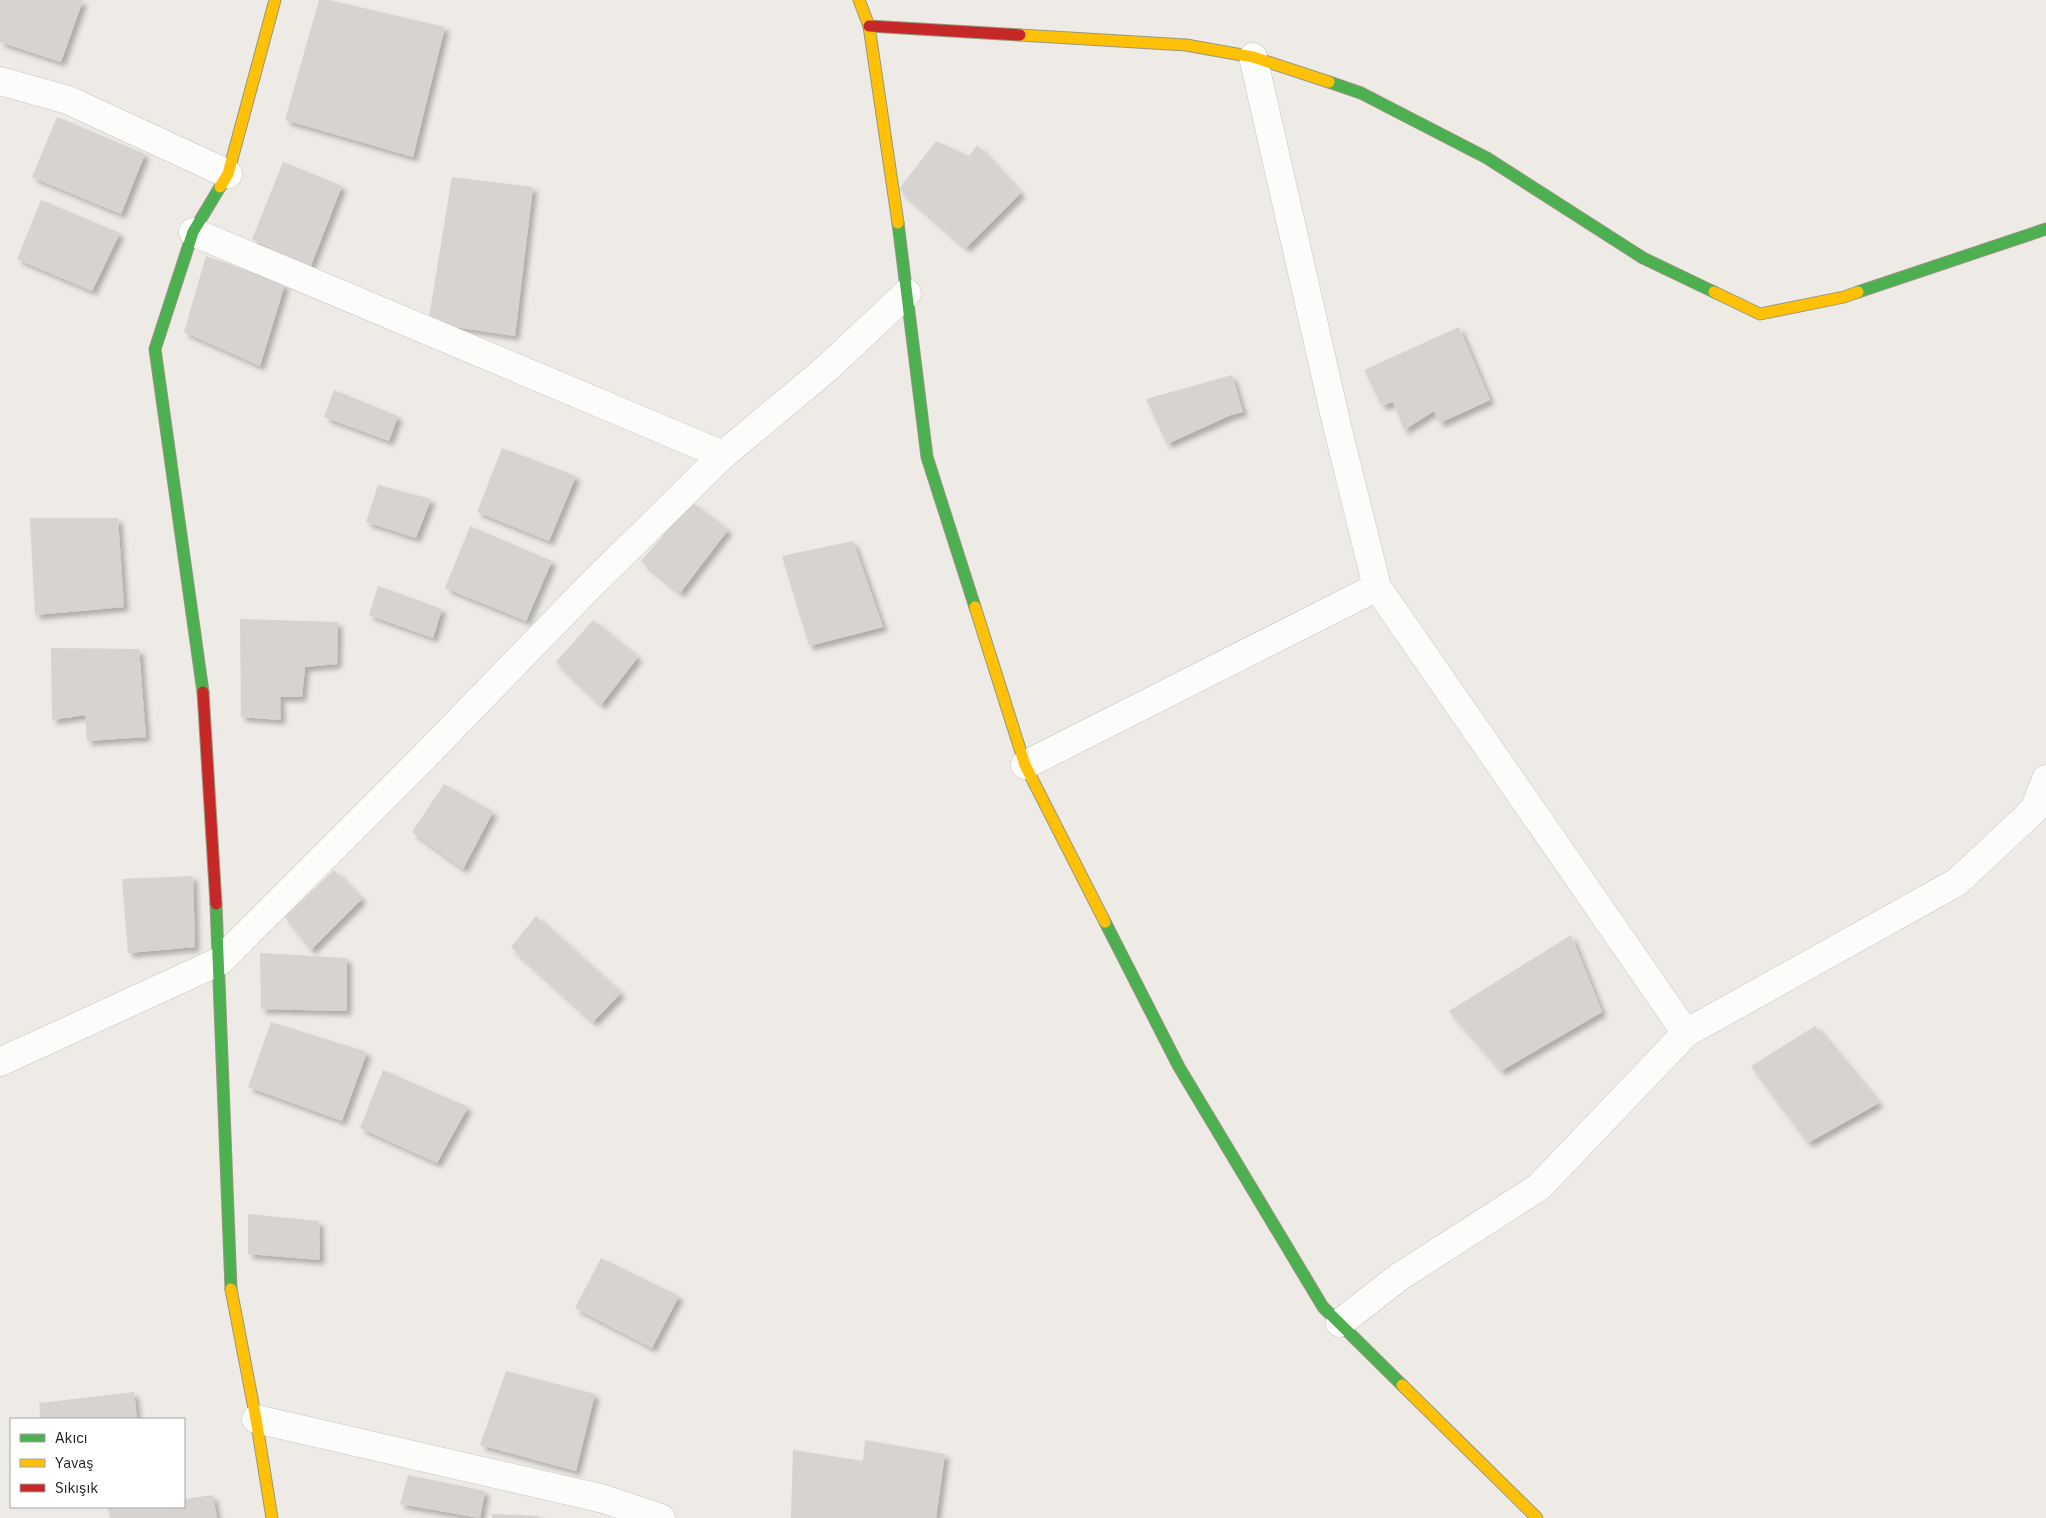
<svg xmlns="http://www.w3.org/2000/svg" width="2046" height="1518" viewBox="0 0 2046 1518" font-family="'IBM Plex Sans',sans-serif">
  <defs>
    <filter id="shadow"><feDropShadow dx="4.5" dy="4.5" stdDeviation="2.5" flood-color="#0004"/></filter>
  </defs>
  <rect width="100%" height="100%" fill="#eeebe7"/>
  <!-- building -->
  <g fill="#d6d3d0" filter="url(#shadow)">
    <path d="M 0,0 L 83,0 L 61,62 L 0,42 Z"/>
    <path d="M 319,0 L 329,0 L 445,27 L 413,157 L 285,120 Z"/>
    <path d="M 57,117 L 145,154 L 121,214 L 32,177 Z"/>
    <path d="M 936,141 L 969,156 L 977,145 L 1021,193 L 966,248 L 899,189 Z"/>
    <path d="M 283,162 L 342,186 L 310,268 L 252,239 Z"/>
    <path d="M 452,177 L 533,187 L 515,336 L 428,323 Z"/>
    <path d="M 41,200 L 120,233 L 92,291 L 17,259 Z"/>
    <path d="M 206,256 L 285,284 L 260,366 L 184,332 Z"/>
    <path d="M 1459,327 L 1490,400 L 1440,423 L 1434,411 L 1404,430 L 1393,402 L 1382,406 L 1364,370 Z"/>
    <path d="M 1232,375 L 1243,412 L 1231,415 L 1167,444 L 1146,399 Z"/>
    <path d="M 334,390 L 398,416 L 389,441 L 324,417 Z"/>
    <path d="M 502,448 L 576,476 L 549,541 L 477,512 Z"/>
    <path d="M 378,485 L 431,499 L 416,538 L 366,522 Z"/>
    <path d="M 692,502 L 728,530 L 680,593 L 641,561 Z"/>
    <path d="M 30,518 L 118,518 L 124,607 L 35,615 Z"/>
    <path d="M 470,526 L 552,561 L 526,621 L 445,588 Z"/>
    <path d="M 853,541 L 883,627 L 809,646 L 782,556 Z"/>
    <path d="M 378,586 L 442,609 L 433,638 L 369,615 Z"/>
    <path d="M 240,619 L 338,622 L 337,664 L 305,667 L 302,697 L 280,697 L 281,720 L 241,717 Z"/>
    <path d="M 593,620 L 638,657 L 601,705 L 556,662 Z"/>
    <path d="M 51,648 L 139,649 L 146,737 L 87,741 L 85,715 L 52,720 Z"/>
    <path d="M 444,784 L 493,812 L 463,869 L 412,832 Z"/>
    <path d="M 334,870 L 362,899 L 311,950 L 285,917 Z"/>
    <path d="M 193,876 L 195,947 L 128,953 L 122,879 Z"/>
    <path d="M 536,916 L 621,993 L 593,1022 L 511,947 Z"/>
    <path d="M 1571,935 L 1602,1012 L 1501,1071 L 1449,1011 Z"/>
    <path d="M 260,953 L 347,958 L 347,1011 L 261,1009 Z"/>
    <path d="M 271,1022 L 367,1052 L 342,1121 L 248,1087 Z"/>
    <path d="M 1815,1026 L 1879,1103 L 1808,1143 L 1751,1066 Z"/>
    <path d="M 383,1070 L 468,1107 L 437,1163 L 360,1128 Z"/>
    <path d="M 248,1214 L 319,1221 L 320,1260 L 248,1254 Z"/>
    <path d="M 601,1258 L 679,1296 L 652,1348 L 575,1308 Z"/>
    <path d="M 506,1371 L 595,1394 L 576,1471 L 480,1445 Z"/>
    <path d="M 134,1392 L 137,1419 L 41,1419 L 39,1403 Z"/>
    <path d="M 865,1440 L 945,1454 L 936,1518 L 791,1518 L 793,1450 L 863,1461 Z"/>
    <path d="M 408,1475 L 485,1491 L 480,1518 L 400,1504 Z"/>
    <path d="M 213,1495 L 217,1518 L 110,1518 L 108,1508 L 184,1507 L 184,1499 Z"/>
    <path d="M 492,1514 L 539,1516 L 539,1518 L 492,1518 Z"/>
  </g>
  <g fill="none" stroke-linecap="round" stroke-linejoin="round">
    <defs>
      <g id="street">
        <path d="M 1253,57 L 1338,430 L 1377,587 L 1686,1033"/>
        <path d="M 0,81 L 68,100 L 228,174"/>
        <path d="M 193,232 L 723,455"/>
        <path d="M 1025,765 L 1377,587"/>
        <path d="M 0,1062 L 220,961 L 426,755 L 586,590 L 723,455 L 825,370 L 907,293"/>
        <path d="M 1340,1323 L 1399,1277 L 1539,1187 L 1686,1033 L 1957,882 L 2034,810 L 2046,779"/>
        <path d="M 256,1419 L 604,1499 L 661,1518"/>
      </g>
      <g id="fast">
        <path d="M 1329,82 L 1361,93 L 1487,158 L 1643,258 L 1714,292"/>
        <path d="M 898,223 L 927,457 L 975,607"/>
        <path d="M 1858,292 L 2046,229"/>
        <path d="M 203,692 L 155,349 L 193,232 L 220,187"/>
        <path d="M 216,904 L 231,1289"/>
        <path d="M 1105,922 L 1179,1067 L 1323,1307 L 1402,1385"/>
      </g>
      <g id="slow">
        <path d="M 859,0 L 869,26 L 898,223"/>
        <path d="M 1020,35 L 1186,45 L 1253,57 L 1329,82"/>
        <path d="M 220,187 L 228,174 L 275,0"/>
        <path d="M 1714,292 L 1760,314 L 1844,297 L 1858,292"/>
        <path d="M 975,607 L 1025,765 L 1105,922"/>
        <path d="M 231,1289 L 256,1419 L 272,1518"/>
        <path d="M 1402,1385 L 1537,1518"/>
      </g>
      <g id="jam">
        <path d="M 869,26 L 1020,35"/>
        <path d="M 203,692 L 216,904"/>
      </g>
    </defs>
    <!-- street casing -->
    <use href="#street" stroke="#c6c5c3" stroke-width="29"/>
    <!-- fast casing -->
    <use href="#fast" stroke="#97987e" stroke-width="13"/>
    <!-- slow casing -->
    <use href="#slow" stroke="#97987e" stroke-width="13"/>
    <!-- jam casing -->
    <use href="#jam" stroke="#97987e" stroke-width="13"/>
    <!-- street -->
    <use href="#street" stroke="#fcfcfb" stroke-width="28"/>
    <!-- fast -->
    <use href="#fast" stroke="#4caf50" stroke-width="11"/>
    <!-- slow -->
    <use href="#slow" stroke="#ffc107" stroke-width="11"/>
    <!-- jam -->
    <use href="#jam" stroke="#c62828" stroke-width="11"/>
  </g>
  <!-- legend -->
  <rect x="10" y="1418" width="175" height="90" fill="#ffffff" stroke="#a5a5a5"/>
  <rect x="20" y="1434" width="25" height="8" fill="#4caf50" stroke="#a5a5a5"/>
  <text x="55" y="1443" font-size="15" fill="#1f1f1f">Akıcı</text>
  <rect x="20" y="1459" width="25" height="8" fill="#ffc107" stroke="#a5a5a5"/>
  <text x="55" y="1468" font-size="15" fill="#1f1f1f">Yavaş</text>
  <rect x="20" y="1484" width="25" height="8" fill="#c62828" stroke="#a5a5a5"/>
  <text x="55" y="1493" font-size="15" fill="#1f1f1f">Sıkışık</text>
</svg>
